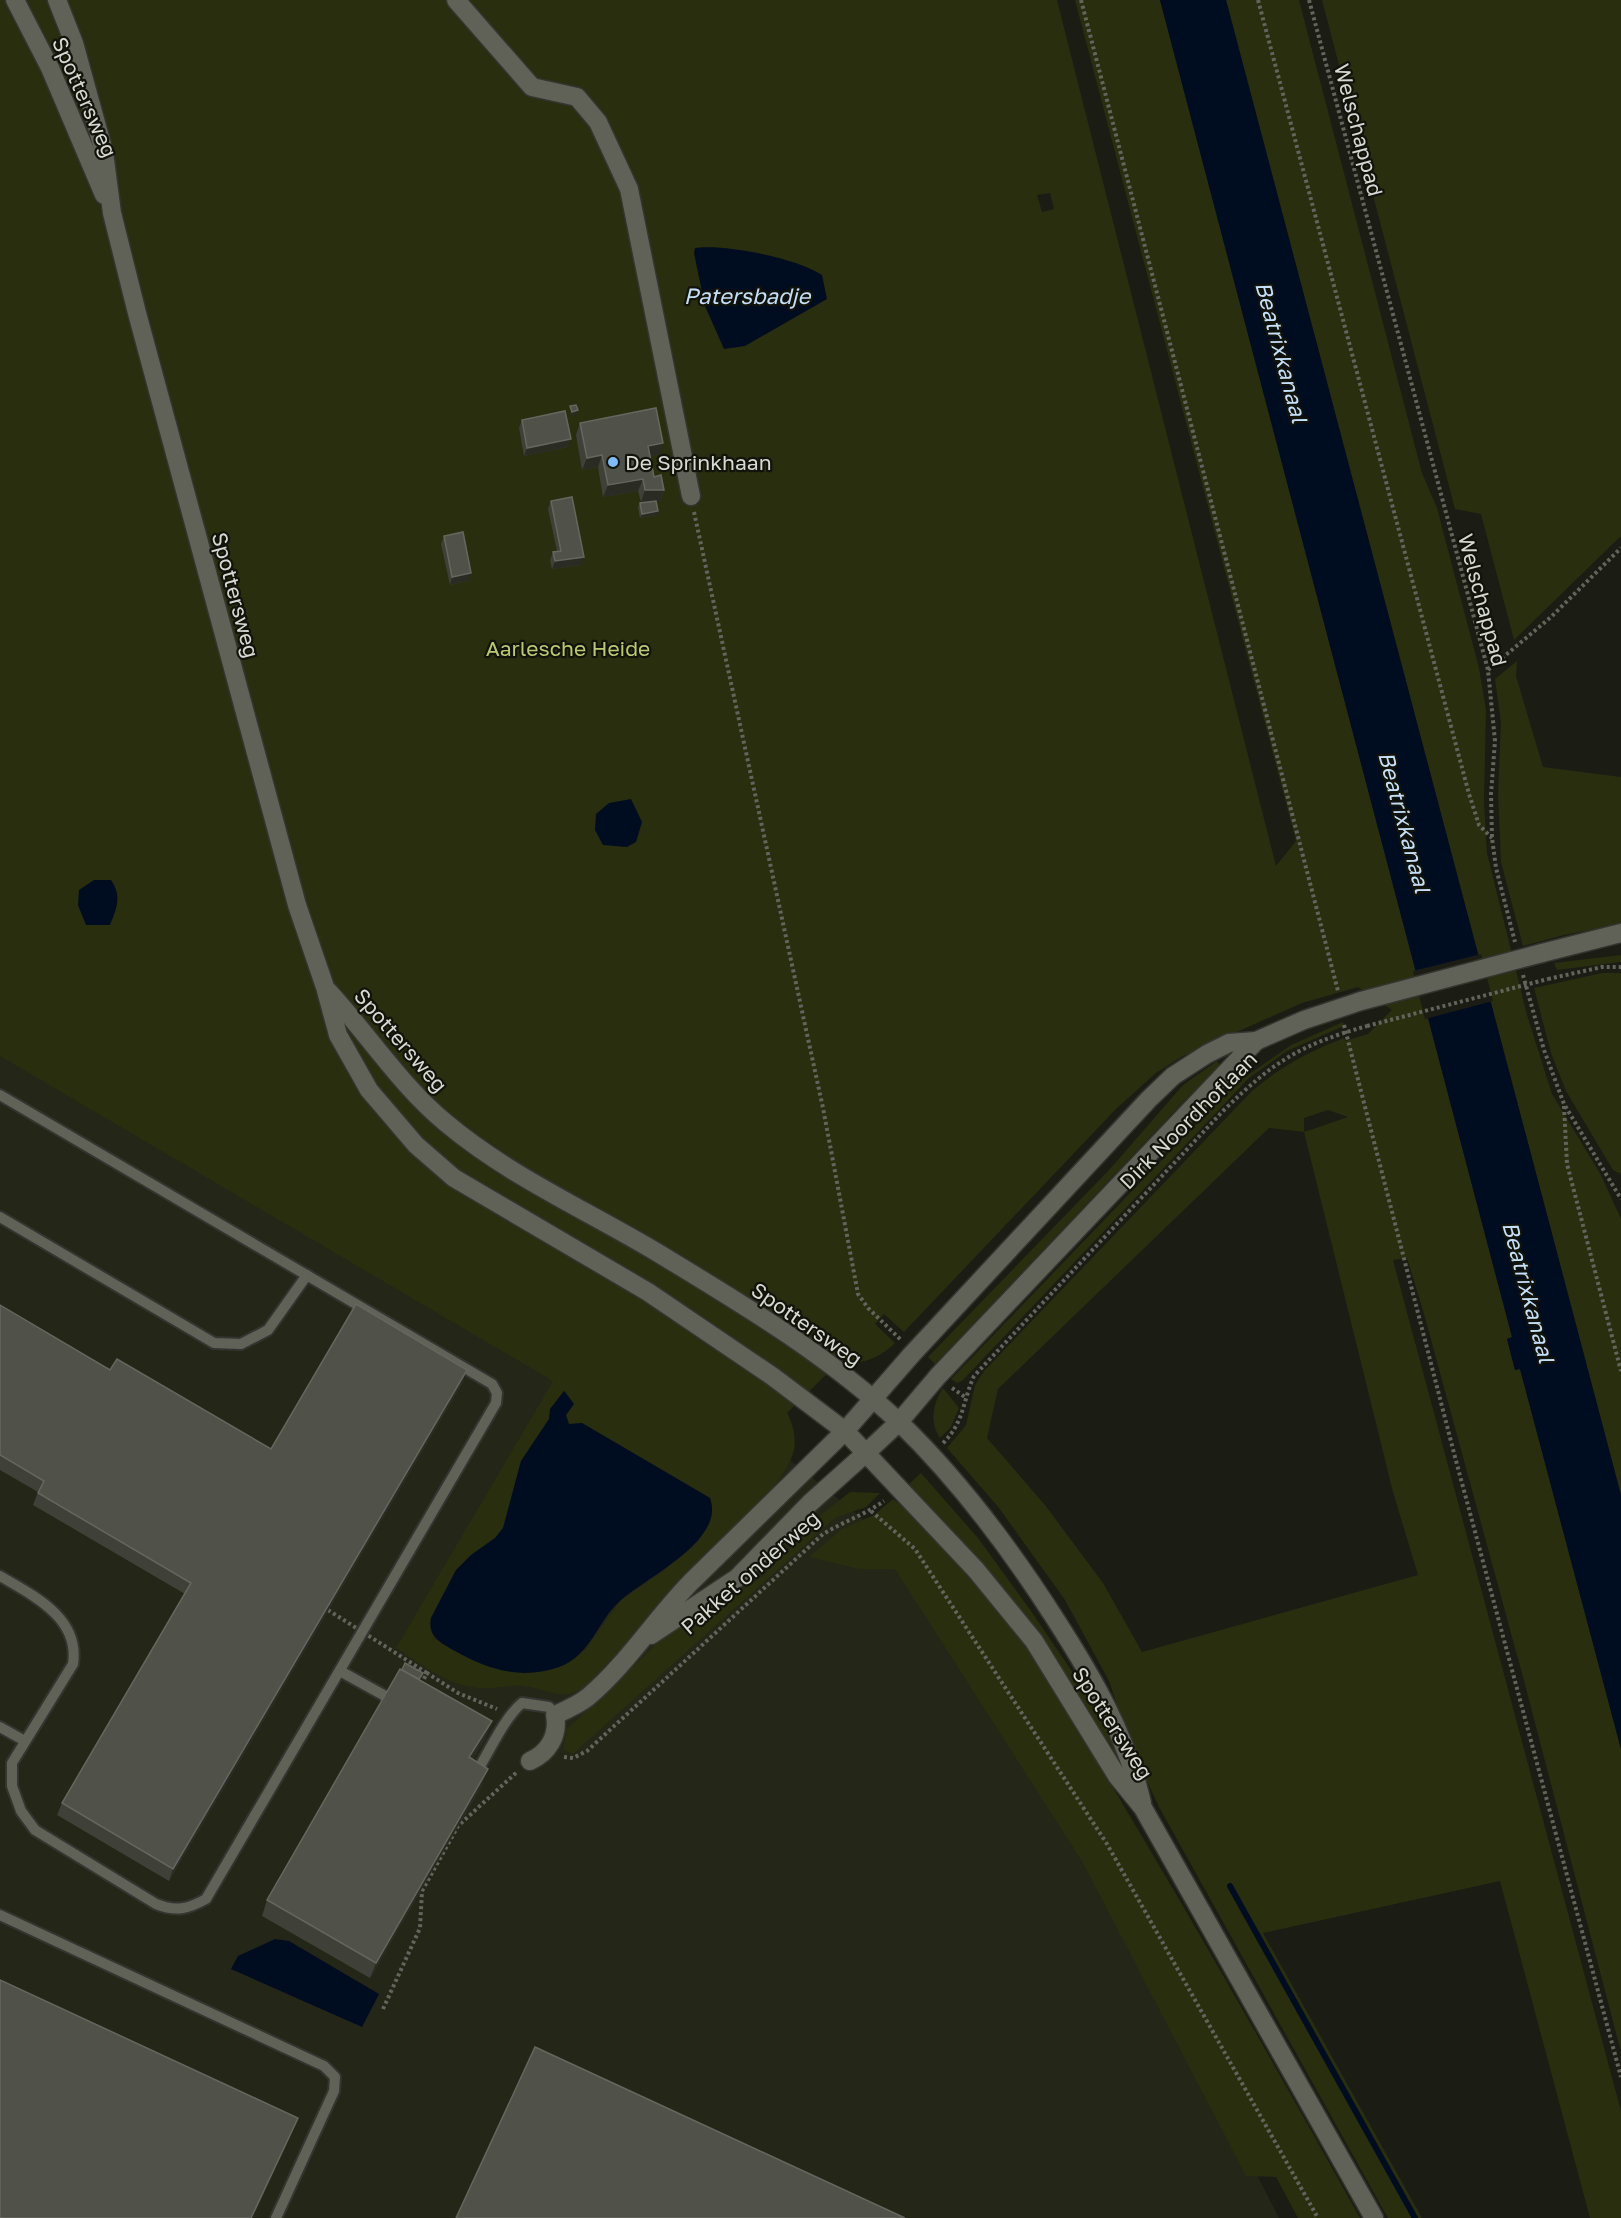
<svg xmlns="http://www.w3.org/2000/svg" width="1621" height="2218" viewBox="0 0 1621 2218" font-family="'Golos Text',sans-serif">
  <rect width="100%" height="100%" fill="#1b1c14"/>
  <!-- built -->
  <path fill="#242618" d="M 0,1007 L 761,1436 L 880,1533 L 1096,1859 L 1279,2218 L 0,2218 Z"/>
  <!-- green -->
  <g fill="#292e0f" fill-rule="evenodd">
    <path d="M 0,0 L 1057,0 L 1276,866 L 1296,841 L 1075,0 L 1160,0 L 1512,1337 L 1507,1339 L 1515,1370 L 1520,1369 L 1621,1749 L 1621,2052 L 1523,1677 L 1424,1314 L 1407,1258 L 1393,1260 L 1621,2111 L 1621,2218 L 1590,2218 L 1500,1881 L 1263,1933 L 1422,2218 L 1388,2218 L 1159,1807 L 1132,1749 L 1109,1681 L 1065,1600 L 999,1508 L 947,1448 L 966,1425 L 975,1385 L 984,1371 L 1252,1091 C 1280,1067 1310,1051 1344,1038 L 1345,1041 L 1368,1034 L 1392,1010 L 1358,987 L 1302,1003 L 1183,1056 L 1156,1073 L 1115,1110 L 904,1332 L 884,1314 L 875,1324 L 895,1343 C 880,1358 862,1366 841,1360 L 787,1413 C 795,1427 798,1446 790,1461 C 773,1495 738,1527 711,1555 C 669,1599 627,1643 585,1687 C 561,1703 549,1689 524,1686 C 509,1684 493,1690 478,1688 C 447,1685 421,1664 396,1648 L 553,1381 L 0,1056 ZM 1050,193 L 1054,209 L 1042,212 L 1037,195 ZM 1328,1110 L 1348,1117 L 1304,1132 L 1304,1118 ZM 1269,1128 L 1304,1132 L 1393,1492 L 1418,1575 L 1142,1652 L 1103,1583 L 1045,1505 L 987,1438 L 998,1389 ZM 565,1390 L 574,1404 L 566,1415 L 569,1424 L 582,1423 L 710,1498 L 703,1533 L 663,1571 L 620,1601 L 585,1650 L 444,1644 L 435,1639 L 431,1631 L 431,1617 L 456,1570 L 471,1555 L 495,1538 L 503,1528 L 521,1461 L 549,1419 L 551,1409 Z"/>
    <path d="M 1226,0 L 1299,0 L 1422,473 L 1437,508 L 1479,668 L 1486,710 L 1484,802 L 1487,853 L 1527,1015 L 1552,1094 L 1601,1175 L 1621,1219 L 1621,1495 Z"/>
    <path d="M 1322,0 L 1621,0 L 1621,536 L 1514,640 L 1481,514 L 1455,509 Z"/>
    <path d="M 1517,661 L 1516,676 L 1543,767 L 1621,777 L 1621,924 L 1564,935 L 1523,946 L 1501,862 L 1498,793 L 1501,723 L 1495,679 Z"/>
    <path d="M 1621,955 L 1621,962 L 1557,970 L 1554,963 Z"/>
    <path d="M 1602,973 L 1621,973 L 1621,1174 L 1613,1170 L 1566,1091 L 1551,1053 L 1534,988 Z"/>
    <path d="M 1343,1022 L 1344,1026 L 1287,1051 L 1249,1078 L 962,1381 L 957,1383 L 951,1379 L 1235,1084 L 1291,1045 Z"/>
    <path d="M 1217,1061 L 1221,1067 L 1187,1098 L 935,1364 L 928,1357 L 1110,1169 L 1183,1085 Z"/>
    <path d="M 943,1388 L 959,1408 L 951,1427 L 940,1438 C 929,1422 933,1403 943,1388 Z"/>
    <path d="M 921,1473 L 978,1538 L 1031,1611 L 1100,1713 L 1126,1769 L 1120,1772 L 960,1541 L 908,1485 Z"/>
    <path d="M 850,1492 L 880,1493 L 866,1507 L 835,1518 L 573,1754 L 563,1750 L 567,1729 L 667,1634 L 763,1576 L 822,1514 Z"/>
    <path d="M 893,1499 C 983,1568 1042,1670 1100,1766 C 1190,1915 1275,2066 1360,2218 L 1298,2218 L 1276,2177 L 1246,2176 L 1083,1863 L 895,1569 L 859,1569 L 809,1557 L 842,1529 L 874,1515 Z"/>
  </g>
  <!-- water -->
  <g fill="#000d20">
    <path d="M 1160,0 L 1226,0 L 1621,1495 L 1621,1749 L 1520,1369 L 1515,1370 L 1507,1339 L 1512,1337 Z"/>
    <path d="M 695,248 C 726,244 796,258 822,275 L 827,299 L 745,346 L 724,349 L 705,306 L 694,253 Z"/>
    <path d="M 631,799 L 642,822 L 636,842 L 627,847 L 603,845 L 595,830 L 596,814 L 609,803 Z"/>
    <path d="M 94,880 L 111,880 C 122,896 117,908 110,925 L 86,925 L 78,905 L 79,890 Z"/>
    <path d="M 564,1391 L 574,1404 L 566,1415 L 569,1424 L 582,1423 L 710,1498 C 726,1541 646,1577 620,1601 C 597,1621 591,1656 559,1667 C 521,1680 489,1670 455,1651 C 441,1643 427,1636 431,1618 L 456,1570 L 471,1555 L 495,1538 L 503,1528 L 521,1461 L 549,1419 L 550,1409 Z"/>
    <path d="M 275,1939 L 289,1941 L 379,1994 L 362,2027 L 231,1969 L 238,1956 Z"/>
  </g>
  <!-- pier -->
  <path fill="#1b1c14" d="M 1481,954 L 1493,1001 L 1425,1019 L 1413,971 Z"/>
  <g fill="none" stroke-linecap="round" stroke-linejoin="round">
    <!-- stream -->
    <path stroke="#000d20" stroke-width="6" d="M 1230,1886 L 1415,2218"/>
    <defs>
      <g id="service">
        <path d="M 0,1095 L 492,1384 L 497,1393 L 496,1403 L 206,1899 C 188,1909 176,1912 156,1904 L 35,1830 L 21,1811 L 12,1786 L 12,1763 L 73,1664 C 80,1618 34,1596 0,1576"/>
        <path d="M 0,1217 L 214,1343 L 241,1344 L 268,1330 L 307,1275"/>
        <path d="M 340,1671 L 387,1697"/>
        <path d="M 0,1727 L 25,1741"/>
        <path d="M 475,1775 C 488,1754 504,1718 522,1703 L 549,1707 L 555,1715"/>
        <path d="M 0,1915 L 324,2066 L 335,2077 L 334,2091 L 276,2218"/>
      </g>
      <g id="minor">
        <path d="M 456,0 L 532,87 L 577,97 L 598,122 L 629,189 L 691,496"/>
        <path d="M 651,1635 L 737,1578 L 810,1503 L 867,1452"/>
        <path d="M 530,1761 C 548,1753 559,1736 555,1715 C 566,1710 578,1705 588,1697 C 627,1664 655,1619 691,1582 L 845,1431"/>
      </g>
      <g id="tertiary">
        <path d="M 1542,953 L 1621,933"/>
        <path d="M 845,1431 L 913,1353 L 1148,1100 L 1173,1076 L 1207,1054 L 1229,1043 L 1256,1041 L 1304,1020 L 1361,1001"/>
        <path d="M 867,1452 L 899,1422 L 938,1376 L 1256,1041"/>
      </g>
      <g id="secondary">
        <path d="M 15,0 L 50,68 L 104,195"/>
        <path d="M 57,0 L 74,43 L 104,152 L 112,213 L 137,313 L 297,905 L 325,987 L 338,1035 L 369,1090 L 416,1145 L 454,1178 L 648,1292 L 772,1376 L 845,1431 L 976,1570 L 1034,1641 L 1117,1776 L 1143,1808 L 1374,2218"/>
        <path d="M 328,991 C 368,1034 400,1085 446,1123 C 509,1176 588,1211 658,1253 C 742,1304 828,1355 900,1423 C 960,1481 1009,1547 1054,1617 C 1092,1676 1126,1734 1142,1803"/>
      </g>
    </defs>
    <!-- service casing -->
    <use href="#service" stroke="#343530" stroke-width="14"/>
    <!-- minor casing -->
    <use href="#minor" stroke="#343530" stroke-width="21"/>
    <!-- tertiary casing -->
    <use href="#tertiary" stroke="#343530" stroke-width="21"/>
    <!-- secondary casing -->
    <use href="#secondary" stroke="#343530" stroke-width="21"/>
    <!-- path -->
    <g stroke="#63645d" stroke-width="4" stroke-dasharray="3 3" stroke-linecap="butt">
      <path d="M 1081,0 L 1338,991"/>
      <path d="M 1258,0 L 1469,794 L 1479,825 L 1492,838"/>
      <path d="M 1309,0 L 1488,670 L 1495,741 L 1491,794 L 1492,838 L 1496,868 L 1515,942"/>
      <path d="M 694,512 L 823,1108 L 858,1294 L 868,1308 L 901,1340"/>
      <path d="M 1488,670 L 1551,617 L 1621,548"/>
      <path d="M 1523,975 L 1544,1050 L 1564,1104 L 1621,1199"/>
      <path d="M 1548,979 L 1602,967 L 1621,967"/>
      <path d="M 1344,1025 L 1455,1457 L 1621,2077"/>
      <path d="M 1564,1106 L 1567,1164 L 1621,1371"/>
      <path d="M 952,1388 L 965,1397"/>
      <path d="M 943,1443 C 964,1423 963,1400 974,1376 L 1223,1111 C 1273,1062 1299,1045 1367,1026"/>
      <path d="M 871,1511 L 915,1549 L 1107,1844 L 1318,2218"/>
      <path d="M 421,1684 L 427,1673 L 458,1693 L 497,1709"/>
      <path d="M 564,1757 L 573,1758 L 587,1751 L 823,1534 C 843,1522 866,1514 884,1501"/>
      <path d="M 383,2009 L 420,1928 L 422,1891 L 458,1826 L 518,1771"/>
    </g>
    <!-- service -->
    <use href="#service" stroke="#606258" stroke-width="10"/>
    <!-- minor -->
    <use href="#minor" stroke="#606258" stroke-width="18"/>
    <!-- tertiary -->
    <use href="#tertiary" stroke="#606258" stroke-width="18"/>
    <!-- secondary -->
    <use href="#secondary" stroke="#606258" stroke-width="18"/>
    <defs>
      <path id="tertiary-bridge" d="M 1361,1001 L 1542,953"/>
    </defs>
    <!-- tertiary-bridge casing -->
    <use href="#tertiary-bridge" stroke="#343530" stroke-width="21" stroke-linecap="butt"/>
    <!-- path-bridge -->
    <g stroke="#63645d" stroke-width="4" stroke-dasharray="3 3" stroke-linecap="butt">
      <path d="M 1367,1026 L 1548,979"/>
      <path d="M 328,1610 L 427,1673"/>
    </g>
    <!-- tertiary-bridge -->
    <use href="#tertiary-bridge" stroke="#606258" stroke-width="18"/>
  </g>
  <!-- wall -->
  <g fill="#3f4139">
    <path d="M 522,420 L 568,447 L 524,456 L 519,428 Z"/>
    <path d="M 580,423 L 659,455 L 650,456 L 654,477 L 664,490 L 660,502 L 657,502 L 657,515 L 640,518 L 638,507 L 640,503 L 646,502 L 641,502 L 638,491 L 603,497 L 598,467 L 582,470 L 576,435 Z"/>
    <path d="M 551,501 L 581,565 L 552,569 L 550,560 L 553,552 L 557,551 L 548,509 Z"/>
    <path d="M 444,536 L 468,581 L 450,585 L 441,544 Z"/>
    <path d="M 0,1305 L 110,1370 L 271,1449 L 463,1382 L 169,1881 L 57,1815 L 62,1803 L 185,1594 L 33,1505 L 38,1492 L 0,1470 Z"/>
    <path d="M 402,1670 L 423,1673 L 420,1680 L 486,1737 L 472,1759 L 482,1785 L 370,1978 L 262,1916 L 267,1900 Z"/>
  </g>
  <!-- shaded-wall -->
  <g fill="#2a2c23">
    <path d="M 578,410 L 576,415 L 570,416 L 572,412 Z"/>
    <path d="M 571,439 L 568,447 L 524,456 L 527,448 Z"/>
    <path d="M 663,443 L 659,455 L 644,458 L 648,446 Z"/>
    <path d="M 602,455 L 598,467 L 582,470 L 587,458 Z"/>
    <path d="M 643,479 L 638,491 L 603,497 L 608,485 Z"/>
    <path d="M 645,490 L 664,490 L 660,502 L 641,502 Z"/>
    <path d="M 658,511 L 657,515 L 640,518 L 642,514 Z"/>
    <path d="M 584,557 L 581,565 L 552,569 L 555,561 Z"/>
    <path d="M 471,573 L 468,581 L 450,585 L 452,577 Z"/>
    <path d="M 467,1370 L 463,1382 L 169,1881 L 173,1869 Z"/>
    <path d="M 492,1721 L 486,1737 L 463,1773 L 469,1757 Z"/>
    <path d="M 488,1769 L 482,1785 L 370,1978 L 376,1963 Z"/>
    <path d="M 298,2118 L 293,2130 L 253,2218 L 251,2218 Z"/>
  </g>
  <!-- building -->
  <g fill="#505249" stroke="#65675f" stroke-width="1.5">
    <path d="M 576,405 L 578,410 L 572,412 L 570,406 Z"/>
    <path d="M 656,408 L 663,443 L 648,446 L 654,477 L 661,475 L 664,490 L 645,490 L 643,479 L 608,485 L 602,455 L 587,458 L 580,423 Z"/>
    <path d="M 565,411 L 571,439 L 527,448 L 522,420 Z"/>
    <path d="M 572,497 L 584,557 L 555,561 L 553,552 L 561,551 L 551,501 Z"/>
    <path d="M 656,501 L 658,511 L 642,514 L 640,503 Z"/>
    <path d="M 463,532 L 471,573 L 452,577 L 444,536 Z"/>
    <path d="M 356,1304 L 467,1370 L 173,1869 L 62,1803 L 191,1583 L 38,1493 L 44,1481 L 0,1455 L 0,1305 L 110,1370 L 117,1359 L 271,1449 Z"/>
    <path d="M 405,1663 L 423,1673 L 419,1679 L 402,1670 Z"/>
    <path d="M 400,1669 L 492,1721 L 469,1757 L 488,1769 L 376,1963 L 267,1900 Z"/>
    <path d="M 0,1980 L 298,2118 L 251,2218 L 0,2218 Z"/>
    <path d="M 535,2047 L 905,2218 L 456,2218 Z"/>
  </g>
  <!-- markers -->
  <circle fill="#7fbdfa" stroke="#12130b" stroke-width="2" cx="613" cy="462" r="6"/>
  <g text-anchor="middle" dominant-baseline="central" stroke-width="4.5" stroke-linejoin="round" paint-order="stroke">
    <!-- street labels -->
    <g font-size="21" fill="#d7d9d3" stroke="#12130b">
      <text transform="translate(85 97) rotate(66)">Spottersweg</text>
      <text transform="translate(1359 130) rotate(75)">Welschappad</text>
      <text transform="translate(236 595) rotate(75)">Spottersweg</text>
      <text transform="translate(1483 600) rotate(75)">Welschappad</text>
      <text transform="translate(401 1040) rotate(49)">Spottersweg</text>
      <text transform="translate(1188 1120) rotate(-45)">Dirk Noordhoflaan</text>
      <text transform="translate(807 1324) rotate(35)">Spottersweg</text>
      <text transform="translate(750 1572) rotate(-41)">Pakket onderweg</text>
      <text transform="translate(1113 1723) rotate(57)">Spottersweg</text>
    </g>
    <!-- poi labels -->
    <g font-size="21" fill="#d7d9d3" stroke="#12130b" text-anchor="start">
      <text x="625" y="462">De Sprinkhaan</text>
    </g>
    <!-- park labels -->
    <g font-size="21" fill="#bbc973" stroke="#12130b">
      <text x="568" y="648">Aarlesche Heide</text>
    </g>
    <!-- water labels -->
    <g font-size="22" font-style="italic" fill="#c5dff9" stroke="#12130b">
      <text x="747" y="295">Patersbadje</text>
      <text transform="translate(1282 352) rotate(75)">Beatrixkanaal</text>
      <text transform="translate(1405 822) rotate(75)">Beatrixkanaal</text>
      <text transform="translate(1529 1292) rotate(75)">Beatrixkanaal</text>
    </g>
  </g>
</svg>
